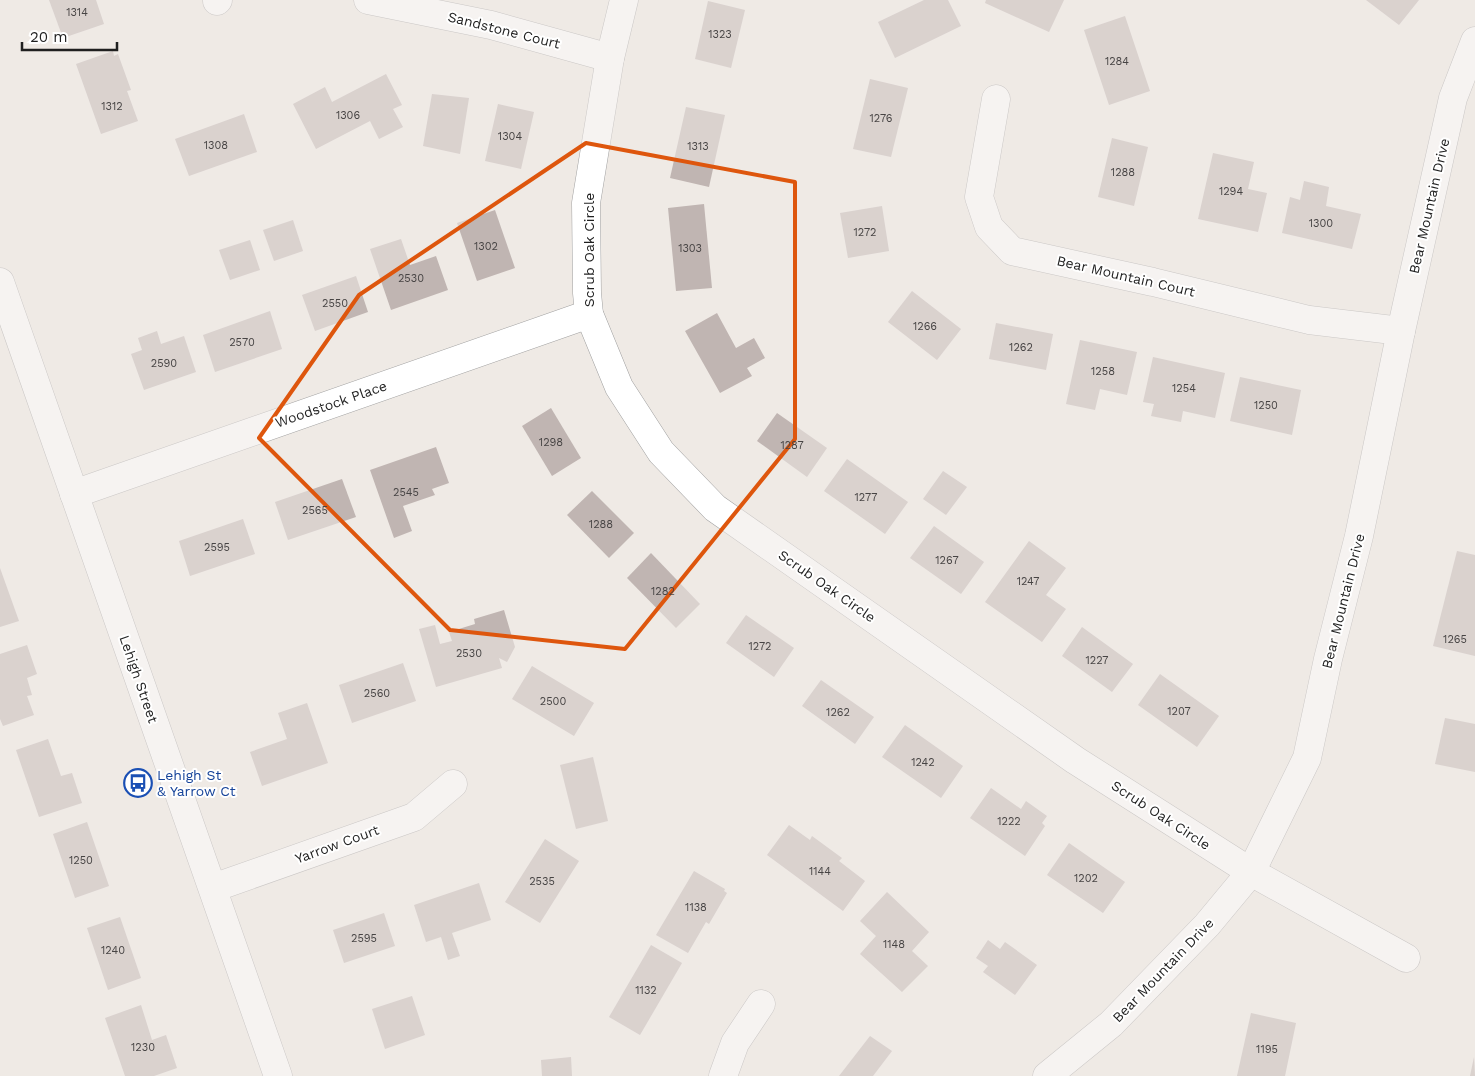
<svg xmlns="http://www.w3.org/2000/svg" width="1475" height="1076" viewBox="0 0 1475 1076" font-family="'Work Sans',sans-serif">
  <rect width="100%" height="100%" fill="#efeae5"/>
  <!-- building -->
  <g fill="#c0b5b2">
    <path d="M 49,0 L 96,0 L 104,24 L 63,38 Z"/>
    <path d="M 924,0 L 948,0 L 961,26 L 895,58 L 878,22 Z"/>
    <path d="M 986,0 L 1064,0 L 1049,32 L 985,3 Z"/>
    <path d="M 1366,0 L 1419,0 L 1399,25 Z"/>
    <path d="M 708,1 L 745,10 L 731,68 L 695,59 Z"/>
    <path d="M 1125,16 L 1150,91 L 1109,105 L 1084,30 Z"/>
    <path d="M 113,51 L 114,56 L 118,54 L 131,90 L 127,91 L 138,121 L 101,134 L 76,64 Z"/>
    <path d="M 386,74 L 402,105 L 393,109 L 403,127 L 379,139 L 370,121 L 316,149 L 293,104 L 325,87 L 332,102 Z"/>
    <path d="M 870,79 L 908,88 L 891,157 L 853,149 Z"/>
    <path d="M 432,94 L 469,98 L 460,154 L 423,146 Z"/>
    <path d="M 498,104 L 534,112 L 521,169 L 485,161 Z"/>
    <path d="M 686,107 L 725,115 L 709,187 L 670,178 Z"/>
    <path d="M 244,114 L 257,152 L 189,176 L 175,139 Z"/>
    <path d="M 1112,138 L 1148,147 L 1134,206 L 1098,197 Z"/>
    <path d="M 1213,153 L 1254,162 L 1248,189 L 1267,193 L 1258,232 L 1198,219 Z"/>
    <path d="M 1304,181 L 1329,187 L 1326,206 L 1361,214 L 1352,249 L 1282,233 L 1290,197 L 1300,200 Z"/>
    <path d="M 704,204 L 712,288 L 676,291 L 668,208 Z"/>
    <path d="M 882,206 L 889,251 L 848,258 L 840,213 Z"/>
    <path d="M 495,210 L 515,268 L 477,281 L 457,223 Z"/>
    <path d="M 293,220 L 303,251 L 274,261 L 263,230 Z"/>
    <path d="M 401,239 L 410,265 L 436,256 L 448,290 L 391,310 L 370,249 Z"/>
    <path d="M 250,240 L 260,270 L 230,280 L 219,250 Z"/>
    <path d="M 356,276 L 368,312 L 315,331 L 302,295 Z"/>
    <path d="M 912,291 L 961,329 L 937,360 L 888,322 Z"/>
    <path d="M 270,311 L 282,349 L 215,372 L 203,335 Z"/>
    <path d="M 717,313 L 736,348 L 754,338 L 765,358 L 747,368 L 752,376 L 720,393 L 685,331 Z"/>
    <path d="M 996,323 L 1053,334 L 1046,370 L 989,359 Z"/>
    <path d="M 157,331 L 161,344 L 184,336 L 196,372 L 144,390 L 131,354 L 142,350 L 138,338 Z"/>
    <path d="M 1080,340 L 1137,352 L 1127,395 L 1100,389 L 1095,410 L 1066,404 Z"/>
    <path d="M 1153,357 L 1225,373 L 1215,418 L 1183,411 L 1181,422 L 1151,416 L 1154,404 L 1143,402 Z"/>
    <path d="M 1240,377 L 1301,390 L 1292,435 L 1230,421 Z"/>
    <path d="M 551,408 L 581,458 L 552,476 L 522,426 Z"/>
    <path d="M 777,413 L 827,448 L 807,477 L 757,441 Z"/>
    <path d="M 436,447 L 449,483 L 432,489 L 435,495 L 403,506 L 412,531 L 394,538 L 370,470 Z"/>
    <path d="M 847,459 L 908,502 L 885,534 L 824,491 Z"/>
    <path d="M 943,471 L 967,487 L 946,515 L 923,499 Z"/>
    <path d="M 342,479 L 356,517 L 288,540 L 275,502 Z"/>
    <path d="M 592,491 L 634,533 L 609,558 L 567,515 Z"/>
    <path d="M 243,519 L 255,554 L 190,576 L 179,541 Z"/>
    <path d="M 934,526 L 984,562 L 961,594 L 910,558 Z"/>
    <path d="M 1029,541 L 1066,568 L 1046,595 L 1066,609 L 1042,642 L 985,602 Z"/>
    <path d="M 1457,551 L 1475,555 L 1475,656 L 1433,646 Z"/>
    <path d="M 651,553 L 700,604 L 676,628 L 627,578 Z"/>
    <path d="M 0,568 L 19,621 L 0,627 Z"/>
    <path d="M 504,610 L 515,647 L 507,662 L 499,658 L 502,668 L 436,687 L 419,629 L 435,625 L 440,644 L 452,641 L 449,632 L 475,624 L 474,619 Z"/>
    <path d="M 746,615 L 794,648 L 774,677 L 726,643 Z"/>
    <path d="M 1082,627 L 1133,664 L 1112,692 L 1062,656 Z"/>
    <path d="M 27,645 L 37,674 L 27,678 L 32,695 L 27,696 L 34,715 L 3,726 L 0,719 L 0,654 Z"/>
    <path d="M 403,663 L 416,701 L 352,723 L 339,685 Z"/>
    <path d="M 532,666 L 594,703 L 574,736 L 512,699 Z"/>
    <path d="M 1160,674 L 1219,716 L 1197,747 L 1138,705 Z"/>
    <path d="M 821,680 L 874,717 L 855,744 L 802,706 Z"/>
    <path d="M 307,703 L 328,763 L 262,786 L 250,752 L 287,739 L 278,713 Z"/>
    <path d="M 1445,718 L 1475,724 L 1475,772 L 1435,764 Z"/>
    <path d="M 905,725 L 963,766 L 941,798 L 882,757 Z"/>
    <path d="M 48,739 L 61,776 L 72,773 L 82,803 L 39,817 L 16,750 Z"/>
    <path d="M 593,757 L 608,821 L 576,829 L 560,765 Z"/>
    <path d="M 991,788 L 1021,809 L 1026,801 L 1047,816 L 1042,823 L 1045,826 L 1025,856 L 970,818 Z"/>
    <path d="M 87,822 L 109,886 L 75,898 L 53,834 Z"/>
    <path d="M 789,825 L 810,840 L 812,836 L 842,858 L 839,861 L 865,881 L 843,911 L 767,855 Z"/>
    <path d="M 545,839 L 579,861 L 540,923 L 505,902 Z"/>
    <path d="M 1069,843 L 1125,882 L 1103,913 L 1047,875 Z"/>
    <path d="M 694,871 L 725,889 L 724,891 L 727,893 L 709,924 L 706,922 L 688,953 L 656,935 Z"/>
    <path d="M 479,883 L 491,920 L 452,933 L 460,956 L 448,960 L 441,937 L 426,942 L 414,905 Z"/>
    <path d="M 887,892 L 929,932 L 912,951 L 928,966 L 902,992 L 860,954 L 876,936 L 860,921 Z"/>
    <path d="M 384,913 L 395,946 L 344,963 L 333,930 Z"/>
    <path d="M 120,917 L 141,978 L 108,990 L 87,928 Z"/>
    <path d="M 988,940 L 1000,949 L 1005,942 L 1037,965 L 1015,995 L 983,972 L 988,966 L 976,958 Z"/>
    <path d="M 651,945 L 682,963 L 640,1035 L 609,1017 Z"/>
    <path d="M 412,996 L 425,1035 L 385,1049 L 372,1009 Z"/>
    <path d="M 141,1005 L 152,1040 L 166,1035 L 177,1068 L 154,1076 L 125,1076 L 105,1018 Z"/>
    <path d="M 1251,1013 L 1296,1023 L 1285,1076 L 1237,1076 Z"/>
    <path d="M 870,1036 L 892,1051 L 873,1076 L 839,1076 Z"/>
    <path d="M 571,1057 L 572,1076 L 542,1076 L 541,1060 Z"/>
    <path d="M 1474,1057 L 1475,1076 L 1470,1076 Z"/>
  </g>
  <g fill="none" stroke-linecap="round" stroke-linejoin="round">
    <defs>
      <g id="minor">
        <path d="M 368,0 L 491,25 L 610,58"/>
        <path d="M 624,0 L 610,58 L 586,203 L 587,293 L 589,314 L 619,387 L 661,452 L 715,508 L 1075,760 L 1251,872 L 1406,958"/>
        <path d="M 217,1 L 218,0"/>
        <path d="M 996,99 L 979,197 L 989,227 L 1012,251 L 1153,282 L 1309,320 L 1401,331"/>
        <path d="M 74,494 L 589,314"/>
        <path d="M 213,888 L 414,817 L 453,784"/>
        <path d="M 723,1076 L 735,1043 L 761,1004"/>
        <path d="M 1047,1076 L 1111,1024 L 1207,925 L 1251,872 L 1307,758 L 1328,659 L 1359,536 L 1401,331 L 1453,98 L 1475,41"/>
      </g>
      <path id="tertiary" d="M 0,282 L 278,1076"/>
    </defs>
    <!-- minor casing -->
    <use href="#minor" stroke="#a0a0a0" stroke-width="29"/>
    <!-- tertiary casing -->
    <use href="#tertiary" stroke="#a0a0a0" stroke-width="29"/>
    <!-- minor -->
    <use href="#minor" stroke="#fff" stroke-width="28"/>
    <!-- tertiary -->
    <use href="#tertiary" stroke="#fff" stroke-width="28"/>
  </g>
  <!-- marked area -->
  <path d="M0 0H1475V1076H0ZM 586,143 L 795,182 L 795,439 L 625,649 L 450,630 L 259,438 L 359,295 Z" fill="#efeae5" fill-opacity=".55" fill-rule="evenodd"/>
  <path fill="none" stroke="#de560d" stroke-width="4" stroke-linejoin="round" d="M 586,143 L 795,182 L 795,439 L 625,649 L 450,630 L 259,438 L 359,295 Z"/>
  <!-- icons -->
  <defs>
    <symbol id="bus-ring" viewBox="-11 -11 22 22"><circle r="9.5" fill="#fff" stroke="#1a4fb4" stroke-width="1.5"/><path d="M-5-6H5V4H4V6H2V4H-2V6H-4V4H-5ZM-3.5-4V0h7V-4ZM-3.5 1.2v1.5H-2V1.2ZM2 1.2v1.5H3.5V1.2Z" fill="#1a4fb4"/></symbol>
  </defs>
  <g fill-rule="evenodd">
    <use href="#bus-ring" x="122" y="767" width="32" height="32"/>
  </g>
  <g text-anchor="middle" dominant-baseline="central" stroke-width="4" stroke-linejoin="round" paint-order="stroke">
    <!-- number labels -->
    <g font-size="11" fill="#474444">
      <text x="77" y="12">1314</text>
      <text x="720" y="34">1323</text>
      <text x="1117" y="61">1284</text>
      <text x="112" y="106">1312</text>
      <text x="348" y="115">1306</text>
      <text x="881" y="118">1276</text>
      <text x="510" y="136">1304</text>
      <text x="216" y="145">1308</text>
      <text x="698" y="146">1313</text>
      <text x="1123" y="172">1288</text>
      <text x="1231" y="191">1294</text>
      <text x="1321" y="223">1300</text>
      <text x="865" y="232">1272</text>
      <text x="486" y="246">1302</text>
      <text x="690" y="248">1303</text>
      <text x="411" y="278">2530</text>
      <text x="335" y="303">2550</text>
      <text x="925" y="326">1266</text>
      <text x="242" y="342">2570</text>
      <text x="1021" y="347">1262</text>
      <text x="164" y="363">2590</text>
      <text x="1103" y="371">1258</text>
      <text x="1184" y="388">1254</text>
      <text x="1266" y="405">1250</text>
      <text x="551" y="442">1298</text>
      <text x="792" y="445">1287</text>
      <text x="406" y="492">2545</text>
      <text x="866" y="497">1277</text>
      <text x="315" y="510">2565</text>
      <text x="601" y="524">1288</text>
      <text x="217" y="547">2595</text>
      <text x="947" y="560">1267</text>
      <text x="1028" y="581">1247</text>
      <text x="663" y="591">1282</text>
      <text x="1455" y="639">1265</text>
      <text x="760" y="646">1272</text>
      <text x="469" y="653">2530</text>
      <text x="1097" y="660">1227</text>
      <text x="377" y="693">2560</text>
      <text x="553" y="701">2500</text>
      <text x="1179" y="711">1207</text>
      <text x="838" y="712">1262</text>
      <text x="923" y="762">1242</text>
      <text x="1009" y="821">1222</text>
      <text x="81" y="860">1250</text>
      <text x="820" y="871">1144</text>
      <text x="1086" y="878">1202</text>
      <text x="542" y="881">2535</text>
      <text x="696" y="907">1138</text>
      <text x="364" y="938">2595</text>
      <text x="894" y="944">1148</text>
      <text x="113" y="950">1240</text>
      <text x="646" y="990">1132</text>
      <text x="143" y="1047">1230</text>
      <text x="1267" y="1049">1195</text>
    </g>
    <!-- street labels -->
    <g font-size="14" fill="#1f1f1f" stroke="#fff">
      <text transform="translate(504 30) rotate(14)">Sandstone Court</text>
      <text transform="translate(1429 206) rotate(-77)">Bear Mountain Drive</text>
      <text transform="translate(589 250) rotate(-90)">Scrub Oak Circle</text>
      <text transform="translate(1126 276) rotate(13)">Bear Mountain Court</text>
      <text transform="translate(331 404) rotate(-19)">Woodstock Place</text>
      <text transform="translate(827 586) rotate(35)">Scrub Oak Circle</text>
      <text transform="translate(1343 601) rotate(-76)">Bear Mountain Drive</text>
      <text transform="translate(139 679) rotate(71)">Lehigh Street</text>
      <text transform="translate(1161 815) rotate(33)">Scrub Oak Circle</text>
      <text transform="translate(337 844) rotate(-20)">Yarrow Court</text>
      <text transform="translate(1163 970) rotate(-46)">Bear Mountain Drive</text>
    </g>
    <!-- transit labels -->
    <g font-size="14" fill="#164399" stroke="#fff" text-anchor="start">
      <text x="157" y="775">Lehigh St<tspan x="157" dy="16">&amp; Yarrow Ct</tspan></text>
    </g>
  </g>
  <!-- scale -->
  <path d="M22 42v8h95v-8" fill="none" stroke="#1f1f1f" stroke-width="2.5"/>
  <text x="30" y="42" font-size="15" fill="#1f1f1f" stroke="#ffffff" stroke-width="4" paint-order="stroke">20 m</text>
</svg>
